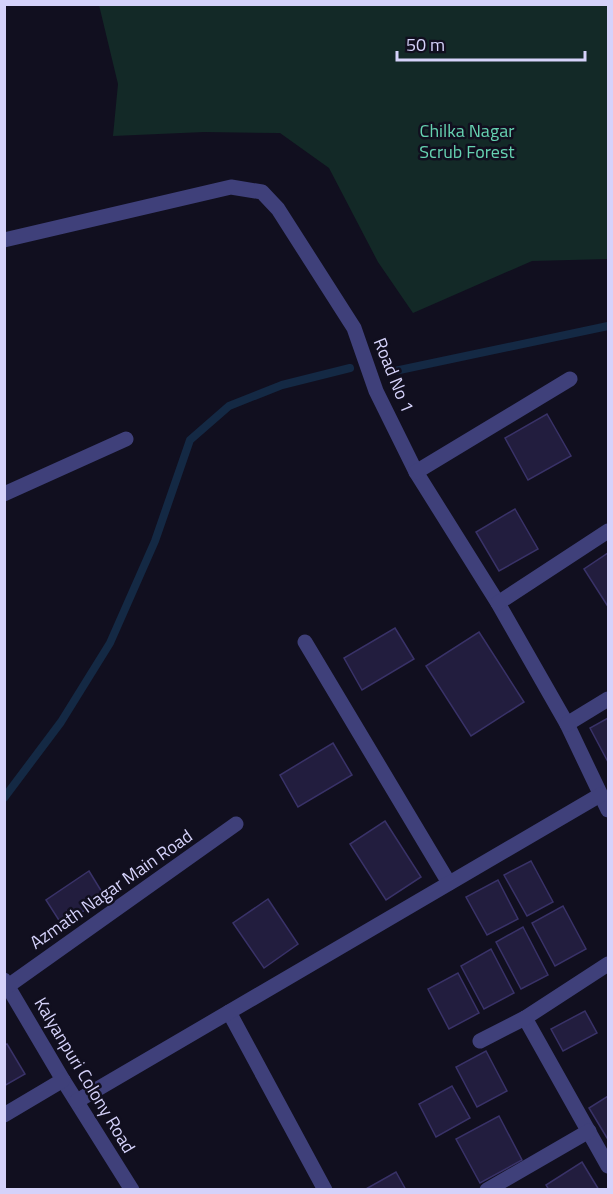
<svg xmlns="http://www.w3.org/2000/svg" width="613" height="1194" viewBox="0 0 613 1194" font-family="'Titillium Web',sans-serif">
  <rect width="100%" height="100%" fill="#110f1f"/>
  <!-- green -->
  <path fill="#132927" d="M 99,5 L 608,5 L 608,259 L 532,261 L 413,313 L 378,262 L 329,168 L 280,133 L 204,132 L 113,136 L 118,84 Z"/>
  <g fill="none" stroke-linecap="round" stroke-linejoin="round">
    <!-- stream -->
    <g stroke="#142944" stroke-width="8">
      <path d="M 390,372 L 608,326"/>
      <path d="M 4,798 L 61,722 L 110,643 L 155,541 L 190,440 L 229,406 L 282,385 L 350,368"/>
    </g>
  </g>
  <!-- building -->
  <g fill="#221d3e" stroke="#393268" stroke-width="1.5">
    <path d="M 547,414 L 571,456 L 528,480 L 505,438 Z"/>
    <path d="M 515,509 L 538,549 L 499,571 L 476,532 Z"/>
    <path d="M 608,553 L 608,604 L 607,605 L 584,569 Z"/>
    <path d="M 395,628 L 414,659 L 362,690 L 344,658 Z"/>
    <path d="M 479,632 L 524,702 L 471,736 L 426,666 Z"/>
    <path d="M 608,718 L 608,762 L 590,728 Z"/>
    <path d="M 333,743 L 352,775 L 298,807 L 280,775 Z"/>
    <path d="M 385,821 L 421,877 L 386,900 L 350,844 Z"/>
    <path d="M 531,861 L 553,902 L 527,916 L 504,875 Z"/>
    <path d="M 89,871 L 105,897 L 62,925 L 46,900 Z"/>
    <path d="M 498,880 L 518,919 L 487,935 L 466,897 Z"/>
    <path d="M 268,899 L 298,944 L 264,968 L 233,923 Z"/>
    <path d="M 563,906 L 586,949 L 555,966 L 532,923 Z"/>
    <path d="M 523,927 L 548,975 L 521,989 L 496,942 Z"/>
    <path d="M 491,949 L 514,993 L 484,1009 L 461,966 Z"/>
    <path d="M 458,973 L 479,1013 L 449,1029 L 428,989 Z"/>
    <path d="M 585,1011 L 597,1033 L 563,1051 L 551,1029 Z"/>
    <path d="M 7,1044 L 25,1074 L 4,1086 L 4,1045 Z"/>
    <path d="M 486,1051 L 507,1091 L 477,1107 L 456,1067 Z"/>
    <path d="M 452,1086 L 470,1118 L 436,1137 L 419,1104 Z"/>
    <path d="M 608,1096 L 608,1138 L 607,1138 L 589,1108 Z"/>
    <path d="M 499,1116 L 522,1160 L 480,1183 L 456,1139 Z"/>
    <path d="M 582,1162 L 599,1190 L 549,1190 L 546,1185 Z"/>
    <path d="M 396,1172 L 406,1190 L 364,1190 Z"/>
  </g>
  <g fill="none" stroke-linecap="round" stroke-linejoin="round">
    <!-- street -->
    <g stroke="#3f407a" stroke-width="15">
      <path d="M 4,240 L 231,187 L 262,192 L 278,209 L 354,328 L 376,391 L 416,472 L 498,603 L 567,724 L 608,810"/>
      <path d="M 416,472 L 570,379"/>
      <path d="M 4,494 L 126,439"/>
      <path d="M 498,603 L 608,531"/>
      <path d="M 305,642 L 449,883"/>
      <path d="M 567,724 L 608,699"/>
      <path d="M 4,980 L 63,1080 L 132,1190"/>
      <path d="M 8,986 L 236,824"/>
      <path d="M 229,1012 L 325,1190"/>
      <path d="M 525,1018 L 608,1166"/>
      <path d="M 480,1041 L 525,1018 L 608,964"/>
      <path d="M 77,1101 L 600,795"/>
      <path d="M 4,1115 L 63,1080"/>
      <path d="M 487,1190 L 589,1131"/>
    </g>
  </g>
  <g text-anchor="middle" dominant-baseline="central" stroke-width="5" stroke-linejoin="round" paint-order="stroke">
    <!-- park labels -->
    <g font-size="18" fill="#66d2b1" stroke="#110f1f">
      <text x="467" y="130">Chilka Nagar<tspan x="467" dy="21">Scrub Forest</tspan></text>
    </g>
    <!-- street labels -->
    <g font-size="18" fill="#d5d2fa" stroke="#110f1f">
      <text transform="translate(394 375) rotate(68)">Road No 1</text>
      <text transform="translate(111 889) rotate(-35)">Azmath Nagar Main Road</text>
      <text transform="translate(85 1075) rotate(59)">Kalyanpuri Colony Road</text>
    </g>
  </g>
  <!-- border -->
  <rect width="613" height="1194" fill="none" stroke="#d5d2fa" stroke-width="12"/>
  <!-- scale -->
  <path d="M397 51v9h188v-9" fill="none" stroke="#d5d2fa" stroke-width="3"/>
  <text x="406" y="51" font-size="18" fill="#d5d2fa" stroke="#110f1f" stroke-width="4.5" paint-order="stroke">50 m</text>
</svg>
